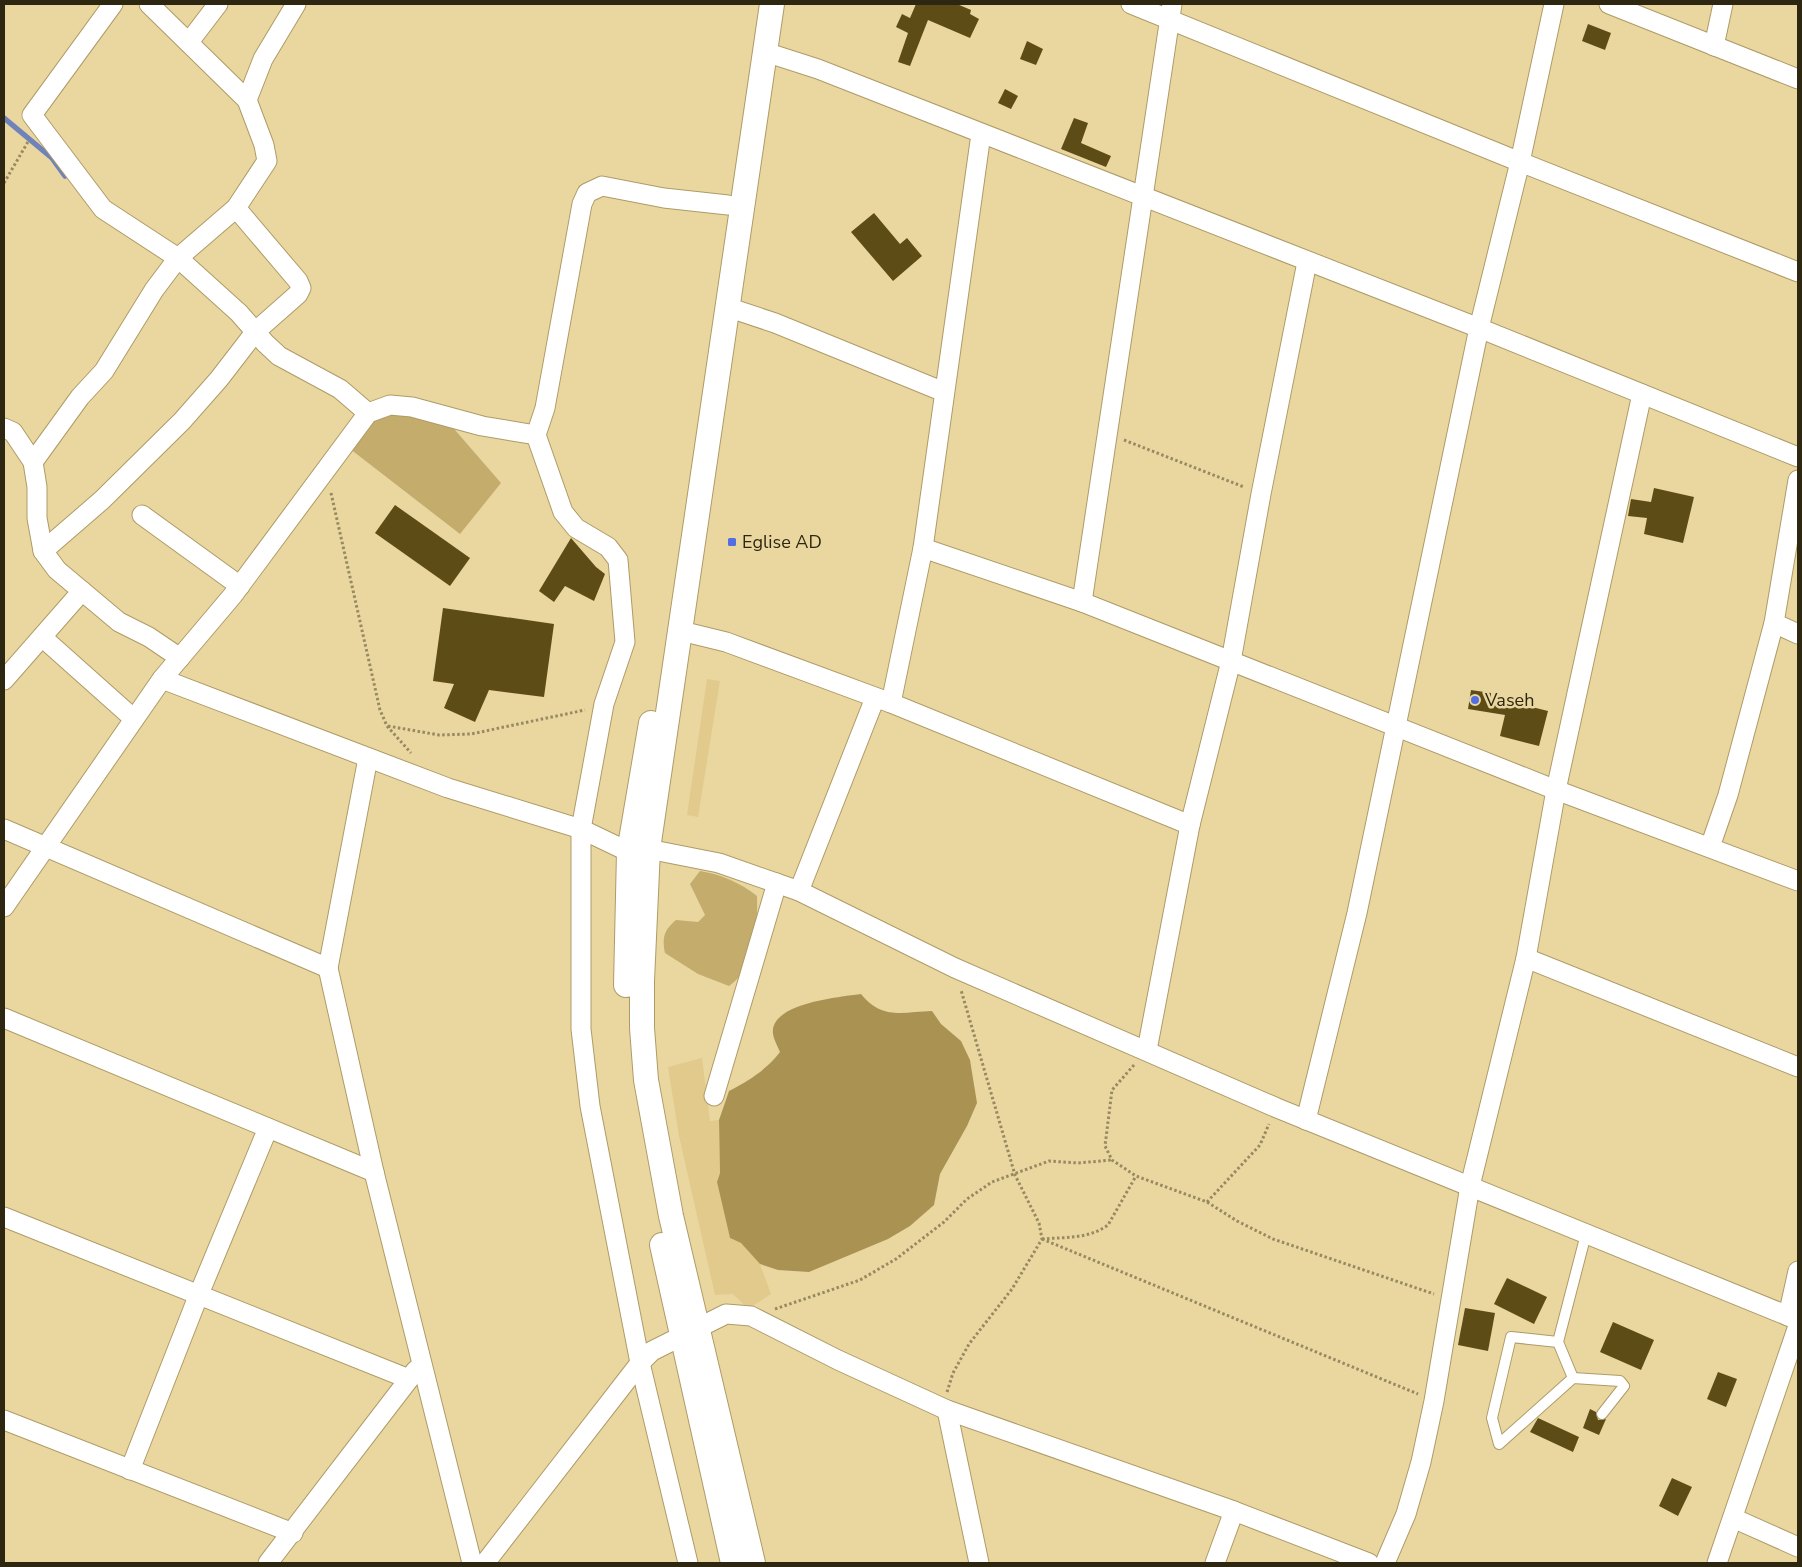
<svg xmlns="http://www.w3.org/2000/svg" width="1802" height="1567" viewBox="0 0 1802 1567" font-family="'Nunito Sans',sans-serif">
  <rect width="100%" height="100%" fill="#ead7a0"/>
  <!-- built -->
  <g fill="#e1ca8c">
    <path d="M 707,679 L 720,681 L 698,817 L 687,815 Z"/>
    <path d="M 702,1058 L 710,1121 L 719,1120 L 720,1173 L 717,1182 L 730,1238 L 741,1243 L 760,1264 L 771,1294 L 748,1309 L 733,1294 L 715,1295 L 679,1136 L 668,1067 Z"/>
  </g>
  <!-- green -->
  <g fill="#c4ac6c">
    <path d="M 368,413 L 442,415 L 501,483 L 460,534 L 345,445 Z"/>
    <path d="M 700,871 C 720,874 741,883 757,896 C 758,924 755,969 729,986 L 698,974 L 665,953 C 662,937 664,930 676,920 L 698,922 L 705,915 L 690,884 Z"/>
  </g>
  <!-- forest -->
  <path fill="#aa9352" d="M 861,994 C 882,1020 902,1012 932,1011 L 941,1024 L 961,1041 L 970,1060 L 977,1103 L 967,1126 L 940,1174 L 934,1205 L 910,1226 L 888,1239 L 809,1272 L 778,1270 L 760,1264 L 741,1243 L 730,1238 L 717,1182 L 720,1173 L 719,1120 L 729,1091 C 750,1080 766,1070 780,1052 C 778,1047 774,1040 773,1034 C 769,1003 840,997 861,994 Z"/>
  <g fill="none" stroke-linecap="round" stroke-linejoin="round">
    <!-- stream -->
    <path stroke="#7082ba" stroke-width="5.5" d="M 4,118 L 52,158 L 65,176"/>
  </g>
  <!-- building -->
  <g fill="#5e4c17">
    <path d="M 916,4 L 957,4 L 971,10 L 970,14 L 979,19 L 970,38 L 928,20 L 910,66 L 898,62 L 908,33 L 896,27 L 902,14 L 910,18 Z"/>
    <path d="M 1588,24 L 1611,33 L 1605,50 L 1582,41 Z"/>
    <path d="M 1027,41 L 1043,49 L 1036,65 L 1020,59 Z"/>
    <path d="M 1005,89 L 1018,96 L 1011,109 L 998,103 Z"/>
    <path d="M 1074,118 L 1088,123 L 1081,143 L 1111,156 L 1106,167 L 1061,149 Z"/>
    <path d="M 874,213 L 900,244 L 907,238 L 922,256 L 893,281 L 851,232 Z"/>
    <path d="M 1654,488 L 1694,497 L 1683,543 L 1644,534 L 1647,518 L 1628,516 L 1631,499 L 1651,502 Z"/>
    <path d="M 395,505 L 470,558 L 450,586 L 375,533 Z"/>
    <path d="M 571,538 L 596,567 L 605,574 L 594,601 L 565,586 L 554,602 L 539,591 Z"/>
    <path d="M 443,608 L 554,624 L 544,697 L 489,690 L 475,722 L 444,708 L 454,684 L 433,681 Z"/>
    <path d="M 1471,690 L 1491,693 L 1491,697 L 1548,711 L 1539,746 L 1500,736 L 1505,715 L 1468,709 Z"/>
    <path d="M 1507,1278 L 1547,1297 L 1534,1324 L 1494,1304 Z"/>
    <path d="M 1465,1308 L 1495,1313 L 1488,1351 L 1458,1345 Z"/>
    <path d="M 1613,1322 L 1654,1340 L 1641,1370 L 1600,1352 Z"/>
    <path d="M 1718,1372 L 1737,1379 L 1726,1407 L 1707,1399 Z"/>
    <path d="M 1590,1409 L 1596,1412 L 1598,1420 L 1606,1419 L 1599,1435 L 1583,1428 Z"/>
    <path d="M 1538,1418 L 1579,1437 L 1573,1452 L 1530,1432 Z"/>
    <path d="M 1672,1478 L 1692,1487 L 1678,1516 L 1659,1506 Z"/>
  </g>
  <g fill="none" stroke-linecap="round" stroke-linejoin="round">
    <defs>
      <g id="service">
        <path d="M 1558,1342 L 1511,1337 L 1492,1418 L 1499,1444 L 1573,1378 L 1620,1381 L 1624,1386 L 1602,1414"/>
        <path d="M 1573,1378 L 1558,1342 L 1586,1234"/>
      </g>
      <g id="minor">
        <path d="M 113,4 L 32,115 L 103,209 L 178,258 L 239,313 L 265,343 L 279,356 L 340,389 L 368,413"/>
        <path d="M 1131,4 L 1520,162 L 1798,272"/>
        <path d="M 1609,4 L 1798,79"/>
        <path d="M 189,42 L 218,4"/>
        <path d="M 1714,46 L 1723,4"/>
        <path d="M 765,52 L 818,69 L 1479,328 L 1798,457"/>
        <path d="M 247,100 L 263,59 L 296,4"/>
        <path d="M 727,307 L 775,323 L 944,392"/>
        <path d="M 4,428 L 13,432 L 33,462 L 37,487 L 37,518 L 43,551 L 57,570 L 119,622 L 149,637 L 180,658"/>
        <path d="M 536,435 L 545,408 L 582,204 L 587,193 L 602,186 L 664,198 L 728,205"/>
        <path d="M 33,462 L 80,397 L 104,371 L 154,290 L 178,258 L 236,208 L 267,161 L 264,145 L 247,100 L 149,4"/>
        <path d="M 142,515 L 240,586"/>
        <path d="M 923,548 L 1082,602 L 1556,790 L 1798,881"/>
        <path d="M 43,551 L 102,500 L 182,421 L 219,379 L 256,331 L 298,294 L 301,288 L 298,281 L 236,208"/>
        <path d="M 1082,602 L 1172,4"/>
        <path d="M 1774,623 L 1798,634"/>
        <path d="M 681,631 L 726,642 L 891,703 L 1190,825"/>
        <path d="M 42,637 L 134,719"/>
        <path d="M 162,679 L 448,788 L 581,829 L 629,852 L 648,849 L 719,863 L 799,891 L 955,968 L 1277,1108 L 1798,1320"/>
        <path d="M 4,680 L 82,591"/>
        <path d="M 891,703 L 923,548 L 981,134"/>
        <path d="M 368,758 L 328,968 L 374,1172 L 472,1563"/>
        <path d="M 4,829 L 328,968"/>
        <path d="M 1710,847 L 1728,795 L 1774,623 L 1798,480"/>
        <path d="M 799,891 L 875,698"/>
        <path d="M 4,907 L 162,679 L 233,595 L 368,413 L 390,405 L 412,407 L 482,426 L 536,435 L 563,512 L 576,528 L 608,547 L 618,560 L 625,642 L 604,704 L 581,829 L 581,1029 L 590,1106 L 640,1363 L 688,1563"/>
        <path d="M 1526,958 L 1798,1067"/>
        <path d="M 4,1018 L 374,1172"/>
        <path d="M 1147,1050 L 1190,825 L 1231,661 L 1261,494 L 1307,262"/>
        <path d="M 714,1096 L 777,883"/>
        <path d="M 1306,1120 L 1357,913 L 1479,328 L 1520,162 L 1554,4"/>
        <path d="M 4,1217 L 409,1379"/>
        <path d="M 1788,1316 L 1798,1271"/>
        <path d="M 947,1410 L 979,1563"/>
        <path d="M 4,1420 L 293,1533"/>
        <path d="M 130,1470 L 199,1294 L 268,1128"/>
        <path d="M 1733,1518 L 1798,1547"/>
        <path d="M 268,1563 L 416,1370"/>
        <path d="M 485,1563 L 640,1363 L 652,1351 L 726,1314 L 751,1316 L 838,1360 L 947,1410 L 1234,1511 L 1369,1563"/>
        <path d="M 1215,1563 L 1234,1511"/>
        <path d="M 1385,1563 L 1406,1514 L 1421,1462 L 1434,1401 L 1470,1186 L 1526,958 L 1556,790 L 1642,394"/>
        <path d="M 1717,1563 L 1798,1326"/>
      </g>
      <g id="tertiary">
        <path d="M 626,985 L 629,852 L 651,723"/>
        <path d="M 662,1245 L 733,1563"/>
        <path d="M 753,1563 L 671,1216 L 646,1080 L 642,1028 L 642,981 L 648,849 L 772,4"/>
      </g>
    </defs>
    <!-- service casing -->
    <use href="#service" stroke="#ae9b67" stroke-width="12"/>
    <!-- minor casing -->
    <use href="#minor" stroke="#ae9b67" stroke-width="21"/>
    <!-- tertiary casing -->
    <use href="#tertiary" stroke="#ae9b67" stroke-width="26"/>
    <!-- path -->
    <g stroke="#978961" stroke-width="3" stroke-dasharray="2.5 2.5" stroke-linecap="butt">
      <path d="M 4,183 L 29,140"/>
      <path d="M 1124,440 L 1244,487"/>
      <path d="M 331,493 L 380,710 L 387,726 L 411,753"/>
      <path d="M 388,726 L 439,735 L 471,734 L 585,710"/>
      <path d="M 1134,1065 L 1112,1090 L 1105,1146 L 1112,1160 L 1136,1176 L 1207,1202 L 1237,1221 L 1273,1239 L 1434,1294"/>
      <path d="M 1207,1202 L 1260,1145 L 1269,1124"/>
      <path d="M 1042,1239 L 1418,1394"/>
      <path d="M 1042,1239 C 1065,1237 1089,1239 1108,1225 L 1136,1176"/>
      <path d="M 775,1309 L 860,1280 L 896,1259 L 944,1222 L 967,1199 L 992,1182 L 1049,1161 L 1078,1163 L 1112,1160"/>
      <path d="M 947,1392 L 953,1373 L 969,1344 L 1012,1289 L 1042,1239 L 1039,1223 L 1015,1175 L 961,990"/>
    </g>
    <!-- service -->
    <use href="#service" stroke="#fff" stroke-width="10"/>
    <!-- minor -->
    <use href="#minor" stroke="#fff" stroke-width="19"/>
    <!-- tertiary -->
    <use href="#tertiary" stroke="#fff" stroke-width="24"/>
  </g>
  <!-- markers -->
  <g fill="#536ee3" stroke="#ead7a0" stroke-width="2">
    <rect x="727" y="537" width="10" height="10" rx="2.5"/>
    <circle cx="1475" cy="700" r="5"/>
  </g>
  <g text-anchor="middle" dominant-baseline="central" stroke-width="5" stroke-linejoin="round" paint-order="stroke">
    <!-- poi labels -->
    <g font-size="18" fill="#2d2610" stroke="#ead7a0" text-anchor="start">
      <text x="742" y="542">Eglise AD</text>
      <text x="1485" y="700">Vaseh</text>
    </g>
  </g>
  <!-- border -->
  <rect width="1802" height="1567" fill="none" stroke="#2d2610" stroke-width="10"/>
</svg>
